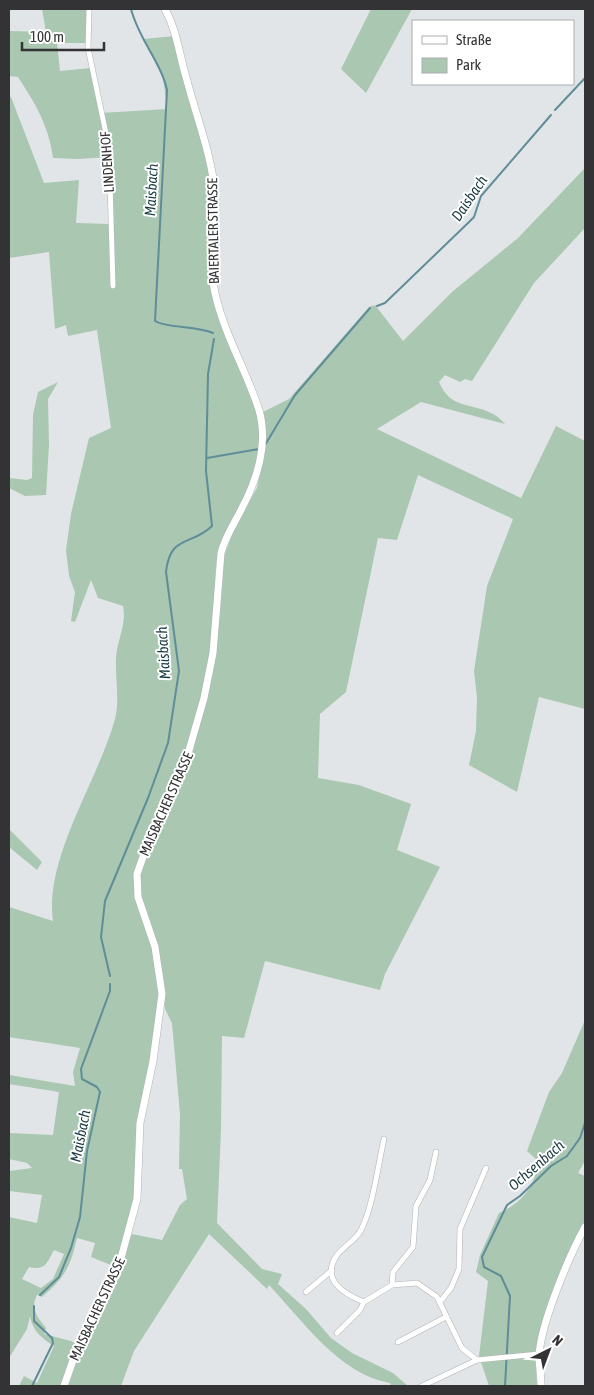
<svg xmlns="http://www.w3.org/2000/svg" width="594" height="1395" viewBox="0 0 594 1395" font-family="'Asap Condensed',sans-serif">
  <rect width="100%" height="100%" fill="#e2e5e8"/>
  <!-- green -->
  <g fill="#a9c7b1" fill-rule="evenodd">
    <path d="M 42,9 L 87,9 L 86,43 L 57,43 L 60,71 L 90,68 L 100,113 L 167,109 L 163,77 L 143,39 L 175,36 L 211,170 L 211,277 L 257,410 L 260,438 L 256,477 L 219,550 L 216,563 L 213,642 L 203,698 L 183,767 L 135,873 L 152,944 L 159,995 L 149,1063 L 136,1189 L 116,1267 L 91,1257 L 95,1243 L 77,1238 C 70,1268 65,1277 42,1297 L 37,1295 C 30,1308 37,1317 46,1328 L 44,1334 L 71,1341 L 76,1344 L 62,1386 L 19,1386 L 24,1376 L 37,1383 L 54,1346 C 42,1339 32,1330 30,1316 L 27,1329 L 9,1358 L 9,1217 L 37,1223 L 42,1195 L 9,1191 L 9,1171 L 32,1168 L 27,1163 L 9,1159 L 9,1133 L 53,1135 L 59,1092 L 9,1084 L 9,1075 L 75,1086 L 73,1072 L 80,1048 L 9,1037 L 9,907 L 53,921 C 44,858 98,781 115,719 C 120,700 115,678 116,658 C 117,640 127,624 123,606 L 98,598 L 91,580 L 75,622 L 71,621 L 75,592 L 69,576 L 66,550 L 71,514 L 89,438 L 111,428 L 97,330 L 68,336 L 66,325 L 55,329 L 49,252 L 9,258 L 9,97 L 11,97 L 44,183 L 79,180 L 76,223 L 109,224 L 108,157 L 78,159 L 53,158 C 49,126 35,103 18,77 L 9,76 L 9,31 L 46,32 ZM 54,1250 L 64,1254 L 53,1279 L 41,1288 L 22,1279 L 29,1267 C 45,1271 47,1263 54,1250 Z"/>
    <path d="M 371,9 L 412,9 L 366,93 L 341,69 Z"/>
    <path d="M 585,168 L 585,228 L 534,283 L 472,381 L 465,379 L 460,382 L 445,375 L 439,382 C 451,410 471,402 493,414 C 498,416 502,421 505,424 L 421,402 L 377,429 L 521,498 L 556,426 L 585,441 L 585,709 L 539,697 L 517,792 L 469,765 L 476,731 L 477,697 L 474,671 L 487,586 L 513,519 L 418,475 L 397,540 L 378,538 L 346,692 L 320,714 L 318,778 L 359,785 L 411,804 L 397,850 L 440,867 L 385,974 L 380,990 L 265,961 L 244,1038 L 222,1036 L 221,1129 L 217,1223 L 262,1269 L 282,1274 L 278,1284 L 306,1309 L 331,1338 L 352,1353 L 393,1373 L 408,1386 L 391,1386 L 390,1383 C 339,1374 303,1321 269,1285 L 267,1289 L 209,1234 L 134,1351 L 121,1386 L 68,1386 L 83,1343 L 100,1312 L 132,1234 L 162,1240 L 180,1205 L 187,1199 L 182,1169 L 179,1169 L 180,1114 L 172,1023 L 165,1009 L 158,945 L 140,899 L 139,881 L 142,862 L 190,761 L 205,706 L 220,616 L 224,557 L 235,526 L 257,488 L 263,459 L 263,412 L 289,399 L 369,307 L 375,305 L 403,341 L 452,292 L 518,238 Z"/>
    <path d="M 58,382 L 48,399 L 49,445 L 46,495 L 25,496 L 9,488 L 9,478 L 27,480 L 32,478 L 33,415 L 38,392 Z"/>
    <path d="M 9,829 L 42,862 L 37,870 L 9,847 Z"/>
    <path d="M 585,1020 L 585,1161 L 578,1173 L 585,1176 L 585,1222 L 537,1350 L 535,1351 L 537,1386 L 489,1386 L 479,1356 L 488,1281 L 476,1272 L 480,1255 L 499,1213 C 522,1203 537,1185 537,1160 L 527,1151 L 549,1092 L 562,1073 Z"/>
  </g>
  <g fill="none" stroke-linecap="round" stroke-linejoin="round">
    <!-- stream -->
    <g stroke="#5f8d98" stroke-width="2">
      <path d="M 131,9 C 139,40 161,62 167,90 L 155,321 C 166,328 196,326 213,333"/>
      <path d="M 555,110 L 585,78"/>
      <path d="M 377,306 L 385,303 L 468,223 L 474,217 L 481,196 L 551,115"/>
      <path d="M 265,445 L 295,395 L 370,308"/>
      <path d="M 207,458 L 259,449"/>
      <path d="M 110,976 L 101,937 L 105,901 L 148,798 L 168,743 L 179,671 L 166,572 C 170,534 192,546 212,526 L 206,471 L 208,374 L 214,339"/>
      <path d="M 40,1295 L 59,1277 L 71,1248 L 80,1217 L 87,1151 L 100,1092 L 97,1087 L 82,1079 L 81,1069 L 110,991 L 110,984"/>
      <path d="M 32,1386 L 53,1343 L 52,1338 L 34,1321 L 34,1306"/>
      <path d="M 505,1386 L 510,1296 L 501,1276 L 484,1267 L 482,1257 L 507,1205 L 520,1196 L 551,1166 L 567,1156 L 580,1138 L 585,1123"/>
    </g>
    <defs>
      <g id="street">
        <path d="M 89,9 L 88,48 L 109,148 L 113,286"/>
        <path d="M 384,1139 C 378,1165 373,1207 361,1230 C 356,1240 344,1246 337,1255 C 320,1280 344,1294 364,1302 L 392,1285 L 417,1283 L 437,1297 L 462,1348 L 477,1360 L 539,1354"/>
        <path d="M 392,1285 L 393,1272 L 413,1247 L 416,1206 L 430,1180 L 436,1152"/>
        <path d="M 306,1292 L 332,1270"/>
        <path d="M 440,1302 L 451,1288 L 459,1269 L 460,1229 L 486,1168"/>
        <path d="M 337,1333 L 360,1310 L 364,1302"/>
        <path d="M 398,1342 L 446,1317"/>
        <path d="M 422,1386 L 477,1360"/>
      </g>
      <g id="secondary">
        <path d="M 64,1386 L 79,1343 L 106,1297 L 117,1273 L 137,1199 L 140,1123 L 153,1061 L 162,994 L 155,947 L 138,897 L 137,874 L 150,837 L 184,768 L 204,698 L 213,653 L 221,553 C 225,537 234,524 241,510 C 257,480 269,445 259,410 C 246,370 224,334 215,293 C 208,261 217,227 215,195 C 212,155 196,116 186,77 C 179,54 177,31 165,9"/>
        <path d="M 541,1386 C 541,1376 539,1365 539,1355 C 541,1323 569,1256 585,1227"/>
      </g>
    </defs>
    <!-- street casing -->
    <use href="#street" stroke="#b0b2b5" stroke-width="6"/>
    <!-- secondary casing -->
    <use href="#secondary" stroke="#b0b2b5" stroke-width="8"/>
    <!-- street -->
    <use href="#street" stroke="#fff" stroke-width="5"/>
    <!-- secondary -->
    <use href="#secondary" stroke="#fff" stroke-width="7"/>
  </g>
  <g text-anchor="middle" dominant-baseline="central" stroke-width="4" stroke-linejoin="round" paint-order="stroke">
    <!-- street labels -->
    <g font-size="14" fill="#333335" stroke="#fff">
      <text transform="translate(107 162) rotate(-94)">LINDENHOF</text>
      <text transform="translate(213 231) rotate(-91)">BAIERTALER STRASSE</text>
      <text transform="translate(166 804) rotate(-66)">MAISBACHER STRASSE</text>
      <text transform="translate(97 1309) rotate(-65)">MAISBACHER STRASSE</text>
    </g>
    <!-- water labels -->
    <g font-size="15" font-style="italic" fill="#1a3b42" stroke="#fff">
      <text transform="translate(151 190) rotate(-87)">Maisbach</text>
      <text transform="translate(469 198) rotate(-56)">Daisbach</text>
      <text transform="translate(163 653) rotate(-94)">Maisbach</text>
      <text transform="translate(80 1136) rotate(-79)">Maisbach</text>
      <text transform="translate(536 1165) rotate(-41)">Ochsenbach</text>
    </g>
  </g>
  <!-- border -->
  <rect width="594" height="1395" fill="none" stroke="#333335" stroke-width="20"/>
  <!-- legend -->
  <rect x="412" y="20" width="162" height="65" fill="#ffffff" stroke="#adadae"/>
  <rect x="422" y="36" width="25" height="8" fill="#ffffff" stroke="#adadae"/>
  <text x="456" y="45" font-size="15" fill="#333335">Straße</text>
  <rect x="422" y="58" width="25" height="15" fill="#a9c7b1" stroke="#adadae"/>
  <text x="456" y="70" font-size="15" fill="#333335">Park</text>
  <!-- north arrow -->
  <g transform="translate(549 1350) rotate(42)" stroke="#ffffff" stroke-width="4" paint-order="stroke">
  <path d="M0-4L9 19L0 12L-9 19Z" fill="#333335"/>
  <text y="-8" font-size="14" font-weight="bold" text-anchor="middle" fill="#333335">N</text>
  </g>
  <!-- scale -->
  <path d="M22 42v8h82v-8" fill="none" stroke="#333335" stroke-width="2.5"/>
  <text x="30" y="42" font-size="15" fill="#333335" stroke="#ffffff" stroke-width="4" paint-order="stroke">100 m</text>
</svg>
